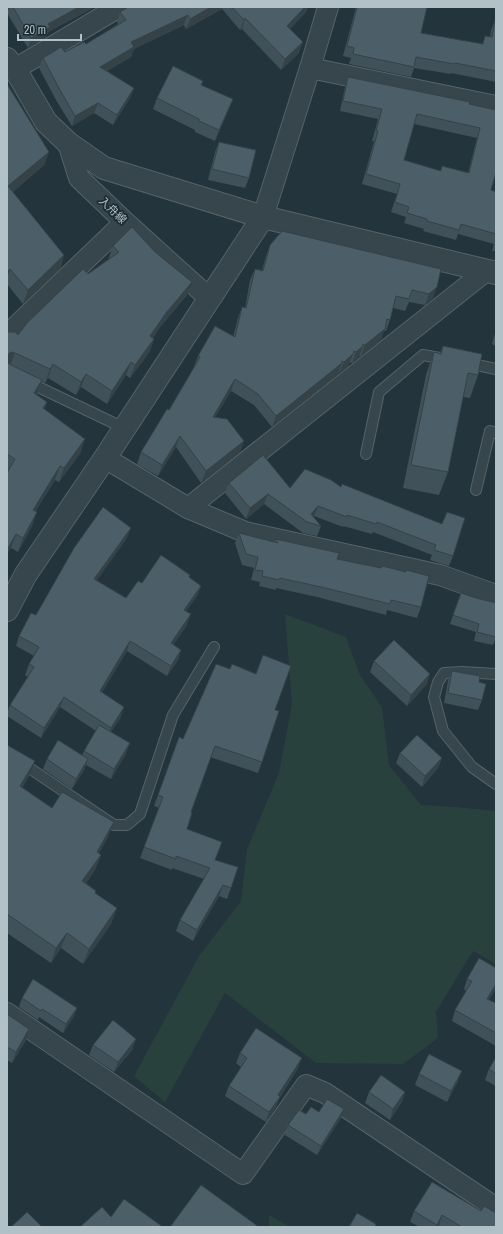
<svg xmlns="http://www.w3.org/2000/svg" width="503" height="1234" viewBox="0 0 503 1234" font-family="'Archivo Narrow','Noto Sans JP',sans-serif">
  <rect width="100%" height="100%" fill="#23343c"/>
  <!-- green -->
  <g fill="#28413c">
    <path d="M 285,614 L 346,637 L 360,675 L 382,707 L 389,765 L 421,805 L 456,807 L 496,811 L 496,964 L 473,951 L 436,1012 L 438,1038 L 403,1064 L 316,1063 L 225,993 L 165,1102 L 134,1076 L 199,956 L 241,901 L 247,849 L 279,773 L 292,704 Z"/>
    <path d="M 269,1215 L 290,1227 L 269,1227 Z"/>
  </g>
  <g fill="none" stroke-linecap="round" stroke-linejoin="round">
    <defs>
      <g id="service">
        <path d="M 467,363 L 496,369"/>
        <path d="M 7,372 L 124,428"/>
        <path d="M 366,454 L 379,392 L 423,355 L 445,359"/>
        <path d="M 476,490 L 490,431 L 496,433"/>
        <path d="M 496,674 L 462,672 L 444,673 L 438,682 L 434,697 L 443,731 L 472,767 L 496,784"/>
        <path d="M 7,753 L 114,825 L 127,825 L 140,814 L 173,715 L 214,647"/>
      </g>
      <g id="minor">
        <path d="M 310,68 L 496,106"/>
        <path d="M 15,69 L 119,7"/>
        <path d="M 68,143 L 79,178 L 125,222 L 209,298"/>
        <path d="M 263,217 L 310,68 L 328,7"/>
        <path d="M 7,335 L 125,222"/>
        <path d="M 105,458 L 188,508 L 245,532 L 440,575 L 496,595"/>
        <path d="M 188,508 L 486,271"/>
        <path d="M 7,1013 L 243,1174 L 306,1085 L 325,1093 L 496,1208"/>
      </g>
      <g id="tertiary">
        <path d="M 7,59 L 15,69 L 46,122 L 68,143 L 104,168 L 263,217 L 496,273"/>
        <path d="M 7,610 L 26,574 L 105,458 L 263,217"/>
      </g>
    </defs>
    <!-- service casing -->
    <use href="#service" stroke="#55636a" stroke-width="12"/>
    <!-- minor casing -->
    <use href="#minor" stroke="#55636a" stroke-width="22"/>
    <!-- tertiary casing -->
    <use href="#tertiary" stroke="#55636a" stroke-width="24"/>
    <!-- service -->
    <use href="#service" stroke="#37454c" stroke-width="10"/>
    <!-- minor -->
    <use href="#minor" stroke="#37454c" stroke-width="20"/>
    <!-- tertiary -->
    <use href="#tertiary" stroke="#37454c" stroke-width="22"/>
  </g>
  <!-- wall -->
  <g fill="#415159" fill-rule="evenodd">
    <path d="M 9,7 L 95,7 L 48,32 L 46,37 L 28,48 L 7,13 Z"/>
    <path d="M 128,7 L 308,7 L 306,12 L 290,29 L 299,53 L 281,70 L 242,29 L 240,30 L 222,9 L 186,29 L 184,25 L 134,49 L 131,57 L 107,71 L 134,88 L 130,98 L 113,125 L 94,113 L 72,126 L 56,100 L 39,68 L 43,58 L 65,52 L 86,44 L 118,24 L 117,22 L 120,12 Z"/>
    <path d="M 356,7 L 427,7 L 421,33 L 482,44 L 485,36 L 490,37 L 491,30 L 495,20 L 496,20 L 496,82 L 451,73 L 451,74 L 414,68 L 411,77 L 349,64 L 351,58 L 343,56 Z"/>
    <path d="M 348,77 L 496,110 L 491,190 L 496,192 L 496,251 L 492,251 L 494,244 L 458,234 L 456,240 L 423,231 L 424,229 L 404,223 L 406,217 L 391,212 L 397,194 L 362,184 L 374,141 L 372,141 L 378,119 L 340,111 L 345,87 ZM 414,124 L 477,138 L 468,173 L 442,166 L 440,171 L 404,160 Z"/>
    <path d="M 203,81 L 202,85 L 229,109 L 215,141 L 195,132 L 195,130 L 153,109 L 157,98 Z"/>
    <path d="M 7,84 L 49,152 L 44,165 L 13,192 L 64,255 L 60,269 L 23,304 L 7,284 Z"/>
    <path d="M 219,142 L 249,178 L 245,188 L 208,180 L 215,152 Z"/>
    <path d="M 270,245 L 441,269 L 433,298 L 425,305 L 409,302 L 405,311 L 393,308 L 390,320 L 386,331 L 384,331 L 381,340 L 361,356 L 359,356 L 359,357 L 352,363 L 350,362 L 348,366 L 339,373 L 338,372 L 338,374 L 272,427 L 254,405 L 231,391 L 215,417 L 244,441 L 240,452 L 201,483 L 176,447 L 158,476 L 137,464 L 141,452 L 169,410 L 194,368 L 194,367 L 198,356 L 233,337 L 238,318 L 242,307 L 245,308 L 250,280 L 255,269 L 262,270 L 266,256 Z"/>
    <path d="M 113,246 L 187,295 L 161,326 L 153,338 L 154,339 L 149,353 L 130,378 L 126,375 L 107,404 L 81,387 L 76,395 L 48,378 L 45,383 L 42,381 L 37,395 L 47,402 L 44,410 L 81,452 L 59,482 L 55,480 L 35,511 L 37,512 L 32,526 L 18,552 L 11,548 L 8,471 L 7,471 L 7,331 L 18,335 L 88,274 L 108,260 Z"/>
    <path d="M 496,330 L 496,346 L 492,344 Z"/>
    <path d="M 443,346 L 478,375 L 470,398 L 463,397 L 448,472 L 439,495 L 403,488 L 426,375 L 434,352 L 440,353 Z"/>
    <path d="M 229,483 L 290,488 L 341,487 L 453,556 L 449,566 L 430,560 L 432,555 L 373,532 L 372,534 L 343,526 L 343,527 L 314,516 L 313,517 L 321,526 L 317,536 L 303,533 L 264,504 L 246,519 L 225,493 Z"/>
    <path d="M 239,533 L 274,542 L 275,539 L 337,559 L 421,607 L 417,618 L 387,610 L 386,615 L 317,597 L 276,588 L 276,590 L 259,586 L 260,582 L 251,580 L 254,568 L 242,565 L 235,543 Z"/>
    <path d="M 127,538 L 96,581 L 126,598 L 142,583 L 190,575 L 189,578 L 201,586 L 197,596 L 186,611 L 187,625 L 173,645 L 181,650 L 178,660 L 167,676 L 127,651 L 102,692 L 121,717 L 111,732 L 126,754 L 111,779 L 86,765 L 84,770 L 72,789 L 43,769 L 47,759 L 82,756 L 84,751 L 96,731 L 60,707 L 41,738 L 7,716 L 7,713 L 10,705 L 28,677 L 25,675 L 29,664 L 34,656 L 16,646 L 19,636 L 36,615 Z"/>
    <path d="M 461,593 L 476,598 L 496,603 L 496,638 L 493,645 L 474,641 L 476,632 L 450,624 Z"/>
    <path d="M 374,661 L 427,684 L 407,706 L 370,672 Z"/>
    <path d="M 452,671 L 479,682 L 482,700 L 478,710 L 444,703 L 448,681 Z"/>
    <path d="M 275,710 L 262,762 L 258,773 L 210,757 L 191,812 L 187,829 L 215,860 L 231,888 L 227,899 L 219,896 L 193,941 L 176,931 L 180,920 L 204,879 L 172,868 L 172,870 L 140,858 L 159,808 L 154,806 L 179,737 L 183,739 Z"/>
    <path d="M 7,745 L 29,776 L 22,788 L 52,808 L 108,837 L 99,853 L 101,855 L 95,870 L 86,883 L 96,891 L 95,893 L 117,908 L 111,924 L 83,964 L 61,948 L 51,963 L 7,933 Z"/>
    <path d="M 400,753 L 442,758 L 438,768 L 422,787 L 396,763 Z"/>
    <path d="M 496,968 L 496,988 L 489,1000 L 496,1003 L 496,1046 L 452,1021 L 455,1010 L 466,991 L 464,989 L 467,979 Z"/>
    <path d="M 22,998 L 77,1008 L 74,1016 L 63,1033 L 39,1017 L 38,1020 L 19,1007 Z"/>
    <path d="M 7,1014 L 26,1040 L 12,1063 L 7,1060 Z"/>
    <path d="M 136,1039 L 132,1050 L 114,1072 L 89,1055 L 93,1045 Z"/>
    <path d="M 240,1053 L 298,1068 L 280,1097 L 276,1107 L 266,1122 L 225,1096 L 229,1086 L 241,1067 L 236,1063 Z"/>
    <path d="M 496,1057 L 496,1086 L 485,1080 L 489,1069 Z"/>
    <path d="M 419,1074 L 458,1081 L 447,1102 L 415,1085 Z"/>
    <path d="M 369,1092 L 405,1092 L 402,1102 L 390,1120 L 365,1103 Z"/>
    <path d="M 319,1112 L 341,1118 L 317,1155 L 285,1135 L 288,1125 L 306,1114 Z"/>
    <path d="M 432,1182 L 496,1227 L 441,1227 L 439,1226 L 438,1227 L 420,1227 L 410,1222 L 414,1211 Z"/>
  </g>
  <!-- shaded-wall -->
  <g fill="#354248">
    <path d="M 79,7 L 95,7 L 48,32 L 46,37 L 28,48 L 31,38 L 48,24 Z"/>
    <path d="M 211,7 L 223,7 L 222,9 L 186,29 L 190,19 Z"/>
    <path d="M 305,7 L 308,7 L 306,12 L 283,36 L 287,26 Z"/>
    <path d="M 188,15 L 184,25 L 134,49 L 131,57 L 96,77 L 100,67 L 131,42 Z"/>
    <path d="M 245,18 L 242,29 L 240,30 L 244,20 Z"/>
    <path d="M 303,42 L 299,53 L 281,70 L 285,59 Z"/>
    <path d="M 134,88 L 130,98 L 113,125 L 117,115 Z"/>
    <path d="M 233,99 L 229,109 L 215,141 L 219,130 Z"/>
    <path d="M 98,103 L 94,113 L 72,126 L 75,116 Z"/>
    <path d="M 49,152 L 44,165 L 7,197 L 8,186 Z"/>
    <path d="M 64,255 L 60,269 L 23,304 L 28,290 Z"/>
    <path d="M 10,269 L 7,278 L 7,272 Z"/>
    <path d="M 192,282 L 187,295 L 161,326 L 145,350 L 150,336 L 166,313 Z"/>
    <path d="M 437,287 L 433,298 L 425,305 L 429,294 Z"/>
    <path d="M 385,329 L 381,340 L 361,356 L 365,345 Z"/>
    <path d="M 154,339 L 149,353 L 130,378 L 135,365 Z"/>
    <path d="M 363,346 L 359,357 L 352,363 L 356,352 Z"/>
    <path d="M 11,352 L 15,353 L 10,366 L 7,366 L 7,355 Z"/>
    <path d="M 353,354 L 348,366 L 339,373 L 344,362 Z"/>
    <path d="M 131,362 L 126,375 L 107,404 L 112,391 Z"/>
    <path d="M 342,363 L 338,374 L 272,427 L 276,416 Z"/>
    <path d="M 53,364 L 48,378 L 45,383 L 50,369 Z"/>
    <path d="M 86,374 L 81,387 L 76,395 L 81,382 Z"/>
    <path d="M 235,379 L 231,391 L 209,428 L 213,417 Z"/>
    <path d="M 42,380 L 37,394 L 29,406 L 34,393 Z"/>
    <path d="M 47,402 L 42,415 L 43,408 Z"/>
    <path d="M 180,436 L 176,447 L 158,476 L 162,465 Z"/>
    <path d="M 85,439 L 81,452 L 59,482 L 64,468 Z"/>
    <path d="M 244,441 L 240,452 L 201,483 L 206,471 Z"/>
    <path d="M 60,466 L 55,480 L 28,524 L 33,510 Z"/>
    <path d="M 268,494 L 264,504 L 246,519 L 250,508 Z"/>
    <path d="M 318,506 L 314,516 L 309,523 L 311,514 Z"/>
    <path d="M 37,512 L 32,526 L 18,552 L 23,538 Z"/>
    <path d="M 131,528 L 127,538 L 90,590 L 94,579 Z"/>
    <path d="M 16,534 L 11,548 L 7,555 L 7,550 Z"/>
    <path d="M 201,586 L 197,596 L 180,620 L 184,610 Z"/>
    <path d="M 191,614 L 187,625 L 167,654 L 171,643 Z"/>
    <path d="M 130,641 L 127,651 L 97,701 L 100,691 Z"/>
    <path d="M 181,650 L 178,660 L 167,676 L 171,666 Z"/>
    <path d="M 430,674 L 427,684 L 407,706 L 411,695 Z"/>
    <path d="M 64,697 L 60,707 L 41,738 L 44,728 Z"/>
    <path d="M 124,707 L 121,717 L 107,738 L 111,728 Z"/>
    <path d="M 130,743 L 126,754 L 111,779 L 114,769 Z"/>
    <path d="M 442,758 L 438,768 L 422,787 L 425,776 Z"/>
    <path d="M 88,759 L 84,770 L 72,789 L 76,779 Z"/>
    <path d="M 35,761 L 29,776 L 14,802 L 20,786 Z"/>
    <path d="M 114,822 L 108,837 L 91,867 L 97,852 Z"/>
    <path d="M 101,855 L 95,870 L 77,896 L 82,881 Z"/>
    <path d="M 223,885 L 219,896 L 193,941 L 197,930 Z"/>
    <path d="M 117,908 L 111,924 L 83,964 L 89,949 Z"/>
    <path d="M 67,933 L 61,948 L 51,963 L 56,948 Z"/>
    <path d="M 496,984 L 496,988 L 484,1009 L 487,999 Z"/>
    <path d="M 77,1008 L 74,1016 L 63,1033 L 66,1024 Z"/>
    <path d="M 29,1029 L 26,1040 L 12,1063 L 16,1052 Z"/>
    <path d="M 136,1039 L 132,1050 L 114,1072 L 118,1062 Z"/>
    <path d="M 302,1058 L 298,1068 L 274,1105 L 278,1095 Z"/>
    <path d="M 462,1071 L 458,1081 L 447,1102 L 451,1091 Z"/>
    <path d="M 405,1092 L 402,1102 L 390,1120 L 393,1109 Z"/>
    <path d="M 280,1097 L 276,1107 L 266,1122 L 269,1112 Z"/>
    <path d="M 344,1109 L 341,1118 L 317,1155 L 321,1146 Z"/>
    <path d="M 442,1215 L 439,1226 L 438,1227 L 436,1227 Z"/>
  </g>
  <!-- building -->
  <g fill="#4c5e67" stroke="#354248" fill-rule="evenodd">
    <path d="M 13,7 L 79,7 L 48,24 L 50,27 L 31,38 Z"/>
    <path d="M 128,7 L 211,7 L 190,19 L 188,15 L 131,42 L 134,47 L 100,67 L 134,88 L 117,115 L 98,103 L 75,116 L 60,90 L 43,58 L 61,47 L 65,52 L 84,42 L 86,44 L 126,20 L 120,12 Z"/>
    <path d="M 232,7 L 305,7 L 287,26 L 303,42 L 285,59 L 245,18 L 244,20 Z"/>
    <path d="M 357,7 L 427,7 L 421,33 L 483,44 L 485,36 L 492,37 L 495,20 L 496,20 L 496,71 L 455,63 L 454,64 L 416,57 L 414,67 L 353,54 L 354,48 L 347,46 Z"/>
    <path d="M 173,66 L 203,81 L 201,85 L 233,99 L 219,130 L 199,121 L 199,119 L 157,98 Z"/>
    <path d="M 348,77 L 470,102 L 469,104 L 496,110 L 496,172 L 491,190 L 496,192 L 496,234 L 461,224 L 459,230 L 427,221 L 427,219 L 407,213 L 409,207 L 395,202 L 400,184 L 366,174 L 378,131 L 376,131 L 382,109 L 343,101 ZM 417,114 L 480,128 L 469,173 L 442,166 L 441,171 L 404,160 Z"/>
    <path d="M 7,84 L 49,152 L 8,186 L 64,255 L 28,290 L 10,269 L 7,272 Z"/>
    <path d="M 219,142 L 256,150 L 249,178 L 212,169 Z"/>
    <path d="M 132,227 L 155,252 L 192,282 L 166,313 L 150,336 L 154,339 L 135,365 L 131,362 L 112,391 L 86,374 L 81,382 L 53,364 L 50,369 L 15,353 L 11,352 L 7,355 L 7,331 L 8,332 L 15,332 L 18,335 L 27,323 L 83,269 L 88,274 L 119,252 L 113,246 Z"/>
    <path d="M 282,231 L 441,269 L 437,287 L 429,294 L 412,290 L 409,299 L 396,296 L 390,320 L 387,319 L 385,329 L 365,345 L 363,344 L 363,346 L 356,352 L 354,351 L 353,354 L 344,362 L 342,361 L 342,363 L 276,416 L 258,394 L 235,379 L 213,417 L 227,419 L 244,441 L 206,471 L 180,436 L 162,465 L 141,452 L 167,409 L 169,410 L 189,376 L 200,357 L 198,356 L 215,326 L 235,337 L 242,307 L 246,308 L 255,269 L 263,271 L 270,245 Z"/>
    <path d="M 443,346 L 482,354 L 478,375 L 468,373 L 448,472 L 411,465 L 434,352 L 441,354 Z"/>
    <path d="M 7,361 L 9,364 L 42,380 L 34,393 L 47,402 L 43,408 L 85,439 L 64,468 L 60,466 L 33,510 L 37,512 L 23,538 L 16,534 L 7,550 L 7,473 L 15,459 L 7,454 Z"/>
    <path d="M 263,455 L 290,488 L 305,469 L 331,480 L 341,487 L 342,484 L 442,524 L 447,512 L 465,518 L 453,556 L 434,550 L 436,545 L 377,522 L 376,524 L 347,515 L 347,517 L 318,506 L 311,514 L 321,526 L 307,522 L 268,494 L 250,508 L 229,483 Z"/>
    <path d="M 103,507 L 131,528 L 94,579 L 126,598 L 138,581 L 142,583 L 161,555 L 190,575 L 189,577 L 201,586 L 184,610 L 191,614 L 171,643 L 181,650 L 171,666 L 130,641 L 100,691 L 124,707 L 111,728 L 64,697 L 44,728 L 10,705 L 34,667 L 29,664 L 39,647 L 19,636 L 31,613 L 36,615 L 74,548 Z"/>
    <path d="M 239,533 L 278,543 L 275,539 L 339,553 L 337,559 L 381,568 L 382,566 L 406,572 L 406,570 L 429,576 L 421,607 L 391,600 L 390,604 L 321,587 L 280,578 L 279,580 L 262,576 L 263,571 L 255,570 L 258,557 L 246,554 Z"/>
    <path d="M 461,593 L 476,598 L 496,603 L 496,637 L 477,632 L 479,624 L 453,615 Z"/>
    <path d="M 394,640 L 430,674 L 411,695 L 374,661 Z"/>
    <path d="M 263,655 L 291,666 L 275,710 L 279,711 L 262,762 L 215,746 L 191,812 L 192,813 L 187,829 L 222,842 L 215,860 L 238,867 L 231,888 L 223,885 L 197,930 L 180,920 L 210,868 L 176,856 L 176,859 L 144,847 L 163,797 L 158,795 L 179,737 L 183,739 L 216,664 L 230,669 L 232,664 L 256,674 Z"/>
    <path d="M 452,671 L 480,676 L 479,682 L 486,684 L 482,700 L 448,693 Z"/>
    <path d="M 99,725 L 130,743 L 114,769 L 84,751 Z"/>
    <path d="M 417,735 L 442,758 L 425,776 L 400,753 Z"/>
    <path d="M 58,740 L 88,759 L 76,779 L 47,759 Z"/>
    <path d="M 7,745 L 35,761 L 20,786 L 52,808 L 62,792 L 114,822 L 97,852 L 101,855 L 82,881 L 96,891 L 95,893 L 117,908 L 89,949 L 67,933 L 56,948 L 7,914 Z"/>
    <path d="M 479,958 L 496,968 L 496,984 L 487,999 L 496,1003 L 496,1033 L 455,1010 L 472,981 L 467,979 Z"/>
    <path d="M 33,979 L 77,1008 L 66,1024 L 42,1009 L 41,1011 L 22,998 Z"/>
    <path d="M 7,1014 L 29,1029 L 16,1052 L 7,1047 Z"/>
    <path d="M 113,1020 L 136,1039 L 118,1062 L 93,1045 Z"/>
    <path d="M 256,1028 L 302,1058 L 278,1095 L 280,1097 L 269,1112 L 229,1086 L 247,1058 L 240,1053 Z"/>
    <path d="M 429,1054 L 462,1071 L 451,1091 L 419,1074 Z"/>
    <path d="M 496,1057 L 496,1074 L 489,1069 Z"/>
    <path d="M 381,1075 L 405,1092 L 393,1109 L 369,1092 Z"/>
    <path d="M 327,1099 L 344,1109 L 321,1146 L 288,1125 L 299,1110 L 306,1114 L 311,1107 L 319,1112 Z"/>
    <path d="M 432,1182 L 481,1211 L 484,1206 L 496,1213 L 496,1227 L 462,1227 L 442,1215 L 437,1225 L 414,1211 Z"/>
    <path d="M 201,1185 L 259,1227 L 170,1227 Z"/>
    <path d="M 124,1199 L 163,1227 L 80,1227 L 102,1207 L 111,1217 Z"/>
    <path d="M 27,1212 L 42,1227 L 11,1227 Z"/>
    <path d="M 357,1213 L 376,1224 L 375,1227 L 349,1227 Z"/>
  </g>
  <g text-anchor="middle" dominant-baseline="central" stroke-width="3.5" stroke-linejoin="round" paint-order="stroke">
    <!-- street labels -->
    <g font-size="11" fill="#b2c0c8" stroke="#1c2a31">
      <text transform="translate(113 210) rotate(44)">入舟線</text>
    </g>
  </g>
  <!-- border -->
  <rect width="503" height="1234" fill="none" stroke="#b2c0c8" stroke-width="16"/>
  <!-- scale -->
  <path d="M18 34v6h63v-6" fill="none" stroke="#b2c0c8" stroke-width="2"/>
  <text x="24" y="34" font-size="12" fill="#b2c0c8" stroke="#1c2a31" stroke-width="3" paint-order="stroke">20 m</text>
</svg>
